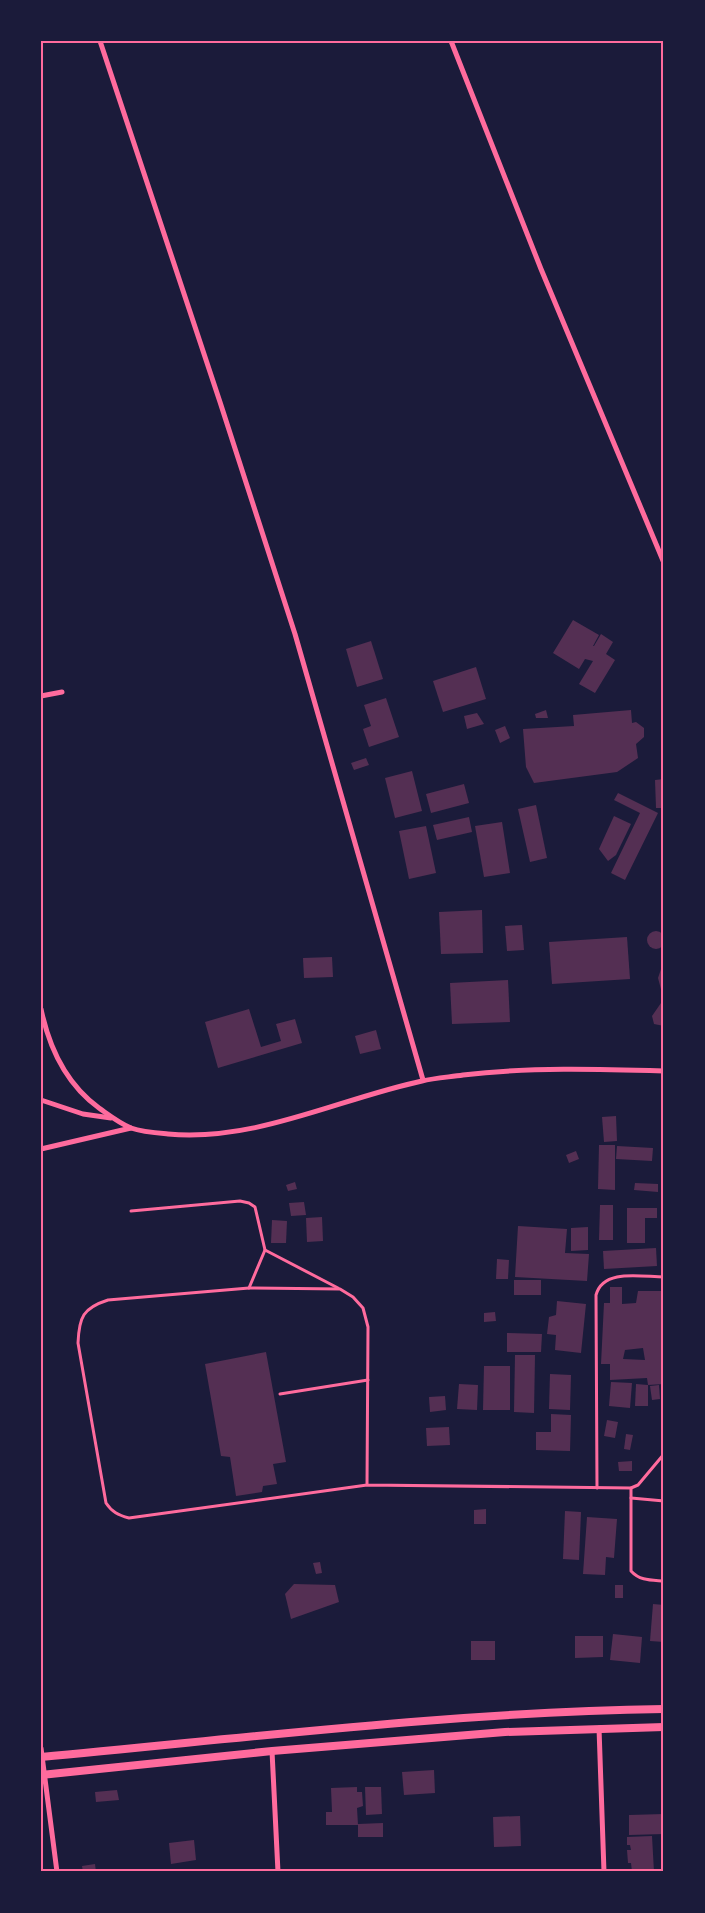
<svg xmlns="http://www.w3.org/2000/svg" width="705" height="1913" viewBox="0 0 705 1913" font-family="Roboto,sans-serif">
  <rect width="100%" height="100%" fill="#1b1b3a"/>
  <!-- building -->
  <g fill="#542f53" fill-rule="evenodd">
    <path d="M 573,620 L 599,635 L 593,646 L 594,646 L 601,634 L 613,642 L 606,654 L 615,660 L 595,693 L 579,684 L 593,661 L 585,659 L 579,669 L 553,653 Z"/>
    <path d="M 371,641 L 383,679 L 357,687 L 346,649 Z"/>
    <path d="M 476,667 L 486,699 L 443,712 L 433,681 Z"/>
    <path d="M 386,698 L 399,737 L 369,747 L 363,729 L 371,726 L 364,705 Z"/>
    <path d="M 546,710 L 548,718 L 536,718 L 535,714 Z"/>
    <path d="M 631,710 L 632,723 L 636,722 L 644,728 L 644,737 L 636,744 L 638,758 L 617,772 L 534,783 L 526,767 L 523,729 L 574,726 L 573,715 Z"/>
    <path d="M 477,713 L 484,724 L 467,729 L 464,716 Z"/>
    <path d="M 505,726 L 510,738 L 500,743 L 495,730 Z"/>
    <path d="M 366,758 L 369,765 L 354,770 L 351,763 Z"/>
    <path d="M 412,771 L 422,811 L 395,818 L 385,778 Z"/>
    <path d="M 664,779 L 664,808 L 656,808 L 655,780 Z"/>
    <path d="M 464,784 L 469,803 L 431,813 L 426,794 Z"/>
    <path d="M 618,793 L 658,813 L 625,880 L 611,873 L 640,813 L 614,800 Z"/>
    <path d="M 536,805 L 547,858 L 530,862 L 518,809 Z"/>
    <path d="M 614,816 L 631,824 L 616,855 L 608,861 L 599,849 Z"/>
    <path d="M 469,817 L 472,832 L 437,840 L 433,825 Z"/>
    <path d="M 502,822 L 510,873 L 484,877 L 475,826 Z"/>
    <path d="M 426,826 L 436,873 L 409,879 L 399,831 Z"/>
    <path d="M 482,910 L 483,953 L 441,954 L 439,912 Z"/>
    <path d="M 522,925 L 524,950 L 507,951 L 505,926 Z"/>
    <circle cx="656" cy="940" r="9"/>
    <path d="M 627,937 L 630,979 L 552,984 L 549,942 Z"/>
    <path d="M 332,957 L 333,977 L 304,978 L 303,958 Z"/>
    <path d="M 664,960 L 664,1026 L 654,1024 L 652,1016 L 661,1003 L 662,993 L 658,978 Z"/>
    <path d="M 508,980 L 510,1022 L 452,1024 L 450,983 Z"/>
    <path d="M 249,1009 L 261,1047 L 281,1041 L 276,1024 L 295,1019 L 302,1043 L 218,1068 L 205,1022 Z"/>
    <path d="M 376,1030 L 381,1049 L 360,1054 L 355,1036 Z"/>
    <path d="M 616,1116 L 617,1141 L 604,1142 L 602,1117 Z"/>
    <path d="M 599,1145 L 615,1145 L 615,1190 L 598,1189 Z"/>
    <path d="M 617,1146 L 653,1148 L 652,1161 L 616,1159 Z"/>
    <path d="M 576,1151 L 579,1159 L 569,1163 L 566,1155 Z"/>
    <path d="M 295,1182 L 297,1189 L 288,1191 L 286,1185 Z"/>
    <path d="M 635,1183 L 658,1184 L 658,1192 L 634,1190 Z"/>
    <path d="M 304,1202 L 306,1215 L 291,1216 L 289,1203 Z"/>
    <path d="M 600,1205 L 613,1205 L 613,1240 L 599,1240 Z"/>
    <path d="M 627,1208 L 657,1208 L 657,1218 L 645,1218 L 645,1243 L 627,1243 Z"/>
    <path d="M 322,1217 L 323,1241 L 307,1242 L 306,1218 Z"/>
    <path d="M 272,1220 L 287,1221 L 286,1243 L 271,1243 Z"/>
    <path d="M 518,1226 L 567,1229 L 565,1253 L 589,1254 L 587,1281 L 515,1277 Z"/>
    <path d="M 588,1227 L 588,1250 L 571,1251 L 571,1228 Z"/>
    <path d="M 656,1248 L 657,1266 L 604,1269 L 603,1251 Z"/>
    <path d="M 497,1259 L 509,1260 L 508,1279 L 496,1279 Z"/>
    <rect x="514" y="1280" width="27" height="15"/>
    <path d="M 610,1287 L 622,1287 L 622,1304 L 636,1303 L 638,1291 L 664,1291 L 664,1384 L 648,1385 L 647,1378 L 610,1380 L 610,1364 L 601,1364 L 604,1303 L 610,1303 ZM 643,1348 L 645,1360 L 623,1359 L 625,1350 Z"/>
    <path d="M 557,1301 L 586,1304 L 581,1353 L 555,1350 L 556,1335 L 547,1334 L 549,1317 L 556,1315 Z"/>
    <path d="M 495,1312 L 496,1321 L 484,1322 L 484,1313 Z"/>
    <path d="M 507,1333 L 542,1334 L 541,1352 L 507,1352 Z"/>
    <path d="M 266,1352 L 286,1462 L 273,1464 L 277,1484 L 263,1486 L 262,1492 L 236,1496 L 230,1457 L 221,1456 L 205,1364 Z"/>
    <path d="M 515,1355 L 535,1355 L 534,1413 L 514,1412 Z"/>
    <path d="M 484,1366 L 510,1366 L 510,1410 L 483,1410 Z"/>
    <path d="M 550,1374 L 571,1375 L 570,1410 L 549,1409 Z"/>
    <path d="M 611,1382 L 632,1383 L 630,1408 L 609,1406 Z"/>
    <path d="M 459,1384 L 478,1385 L 477,1410 L 457,1409 Z"/>
    <path d="M 636,1384 L 648,1385 L 648,1406 L 635,1406 Z"/>
    <path d="M 659,1385 L 660,1399 L 652,1400 L 650,1386 Z"/>
    <path d="M 445,1396 L 446,1410 L 430,1412 L 429,1397 Z"/>
    <path d="M 551,1414 L 571,1415 L 570,1451 L 536,1450 L 536,1432 L 551,1432 Z"/>
    <path d="M 607,1420 L 618,1422 L 615,1438 L 604,1436 Z"/>
    <path d="M 449,1427 L 450,1445 L 427,1446 L 426,1428 Z"/>
    <path d="M 626,1434 L 633,1435 L 630,1450 L 624,1449 Z"/>
    <path d="M 632,1461 L 632,1471 L 619,1471 L 618,1462 Z"/>
    <path d="M 486,1509 L 486,1524 L 474,1524 L 474,1510 Z"/>
    <path d="M 565,1511 L 581,1512 L 579,1560 L 563,1559 Z"/>
    <path d="M 587,1517 L 617,1519 L 614,1558 L 606,1557 L 605,1575 L 583,1574 Z"/>
    <path d="M 320,1562 L 322,1573 L 316,1574 L 313,1563 Z"/>
    <path d="M 294,1584 L 335,1585 L 339,1602 L 291,1619 L 285,1594 Z"/>
    <rect x="615" y="1585" width="8" height="13"/>
    <path d="M 653,1604 L 664,1605 L 664,1642 L 650,1641 Z"/>
    <path d="M 613,1634 L 642,1637 L 640,1663 L 610,1660 Z"/>
    <path d="M 575,1636 L 603,1636 L 603,1657 L 575,1658 Z"/>
    <rect x="471" y="1641" width="24" height="19"/>
    <path d="M 434,1770 L 435,1793 L 404,1795 L 402,1772 Z"/>
    <path d="M 357,1787 L 357,1792 L 362,1792 L 363,1806 L 357,1808 L 358,1825 L 326,1825 L 326,1812 L 332,1812 L 331,1788 Z"/>
    <path d="M 365,1787 L 381,1787 L 382,1814 L 366,1815 Z"/>
    <path d="M 117,1790 L 119,1800 L 96,1802 L 95,1792 Z"/>
    <path d="M 664,1814 L 664,1834 L 629,1835 L 629,1815 Z"/>
    <path d="M 520,1816 L 521,1846 L 494,1847 L 493,1817 Z"/>
    <path d="M 383,1823 L 383,1837 L 358,1837 L 358,1824 Z"/>
    <path d="M 652,1836 L 654,1872 L 632,1872 L 631,1863 L 628,1863 L 627,1850 L 631,1850 L 630,1845 L 627,1845 L 627,1837 Z"/>
    <path d="M 194,1840 L 196,1860 L 171,1864 L 169,1843 Z"/>
    <path d="M 95,1864 L 96,1872 L 83,1872 L 82,1866 Z"/>
  </g>
  <g fill="none" stroke-linecap="round" stroke-linejoin="round">
    <!-- service -->
    <g stroke="#ff6b9d" stroke-width="3">
      <path d="M 131,1211 L 240,1201 L 249,1203 L 255,1207 L 265,1250 L 249,1288"/>
      <path d="M 265,1250 L 338,1288"/>
      <path d="M 280,1394 L 368,1380"/>
      <path d="M 367,1485 L 368,1327 L 363,1308 L 353,1297 L 340,1289 L 249,1288 L 108,1300 C 83,1308 79,1317 78,1343 L 106,1503 C 112,1512 118,1515 129,1518 L 367,1485 L 631,1488 L 638,1485 L 664,1454"/>
      <path d="M 597,1488 L 596,1295 C 603,1268 642,1277 664,1277"/>
      <path d="M 631,1488 L 631,1571 C 640,1581 651,1580 664,1581"/>
      <path d="M 631,1498 L 664,1501"/>
    </g>
    <!-- minor -->
    <g stroke="#ff6b9d" stroke-width="5">
      <path d="M 100,41 L 220,402 L 295,634 L 423,1080"/>
      <path d="M 451,41 L 541,269 L 664,563"/>
      <path d="M 41,696 L 62,692"/>
      <path d="M 41,1009 C 49,1047 66,1084 99,1108 C 109,1115 119,1123 131,1128 C 142,1132 156,1133 168,1134 C 256,1142 338,1099 422,1081 C 435,1078 450,1077 463,1075 C 530,1067 597,1069 664,1071"/>
      <path d="M 41,1100 L 83,1114 L 111,1118"/>
      <path d="M 41,1149 L 131,1128"/>
      <path d="M 599,1728 L 604,1872"/>
      <path d="M 41,1748 L 57,1872"/>
      <path d="M 272,1751 L 278,1872"/>
    </g>
    <!-- tertiary -->
    <g stroke="#ff6b9d" stroke-width="8">
      <path d="M 41,1757 C 248,1738 455,1712 664,1709"/>
      <path d="M 41,1775 L 272,1751 L 505,1732 L 664,1727"/>
    </g>
  </g>
  <!-- border -->
  <rect width="705" height="1913" fill="none" stroke="#1b1b3a" stroke-width="85"/>
  <rect x="42" y="42" width="620" height="1828" fill="none" stroke="#ff6b9d" stroke-width="2"/>
</svg>
